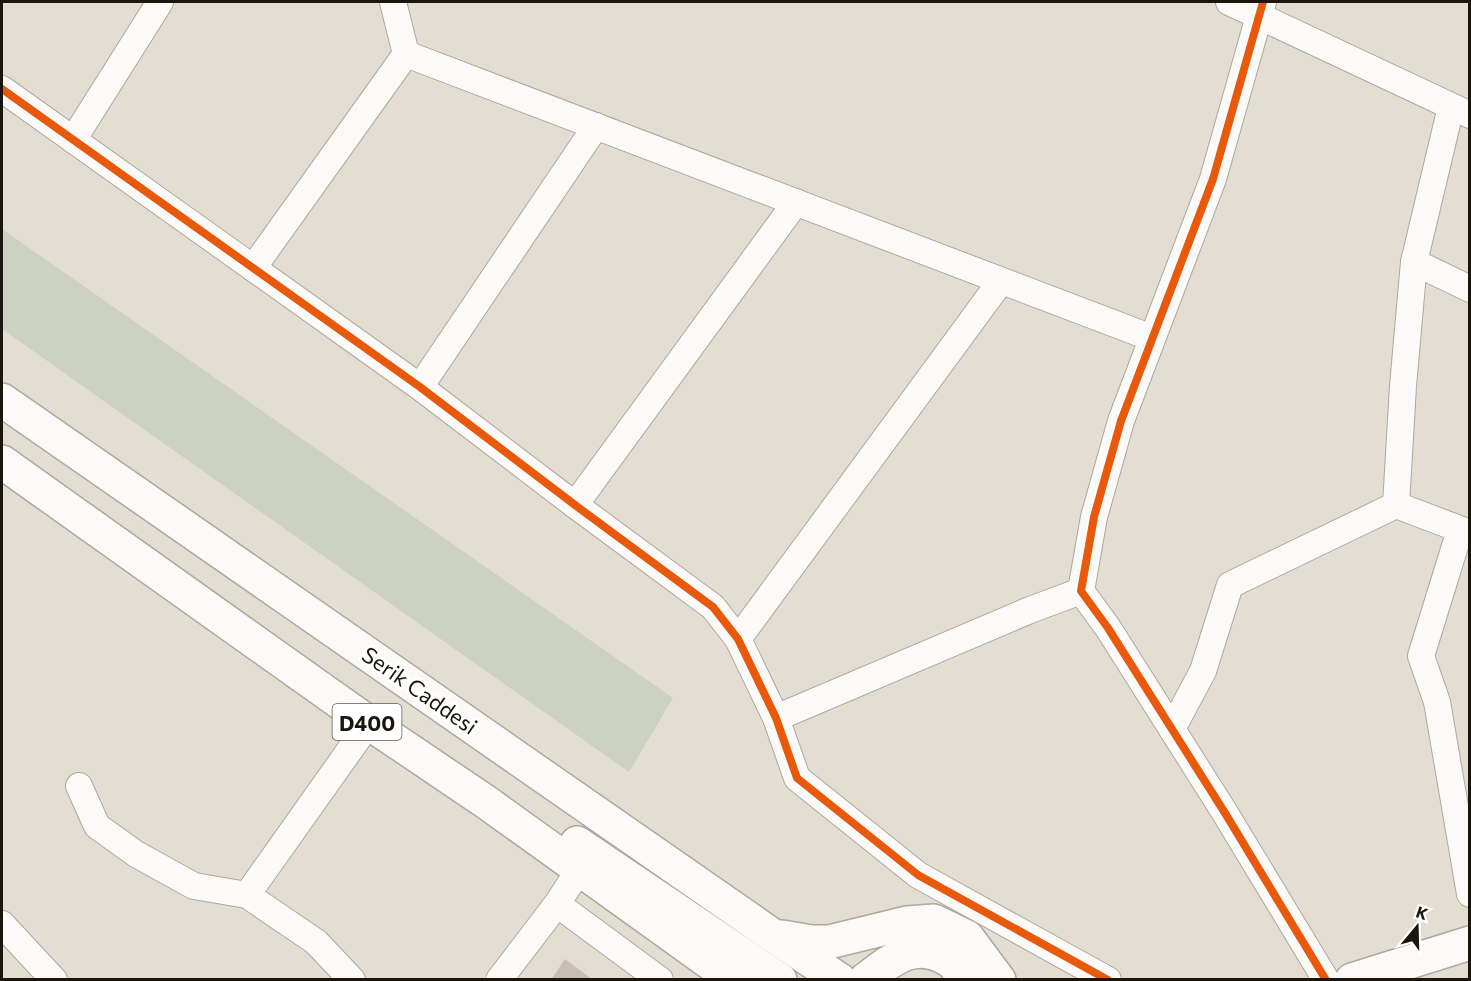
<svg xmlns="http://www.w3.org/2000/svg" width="1471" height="981" viewBox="0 0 1471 981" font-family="Commissioner,sans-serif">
  <rect width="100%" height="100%" fill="#e3ded1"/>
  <!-- green -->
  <path fill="#ccd2bf" d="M 2,229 L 673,698 L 629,772 L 2,329 Z"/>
  <!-- building -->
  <path fill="#c7bfb3" d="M 565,959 L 593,980 L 551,980 Z"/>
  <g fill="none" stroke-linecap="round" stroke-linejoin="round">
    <defs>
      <g id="minor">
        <path d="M 393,2 L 406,54"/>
        <path d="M 1229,2 L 1470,115"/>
        <path d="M 1263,2 L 1213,179 L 1121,421 L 1094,517 L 1081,591 L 1108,628 L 1225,813 L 1326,980"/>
        <path d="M 406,54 L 1152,338"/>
        <path d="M 2,89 L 420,387 L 575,505 L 713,607 L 738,639 L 776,718 L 797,778 L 918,875 L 1108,980"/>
        <path d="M 73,140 L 160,2"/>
        <path d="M 1414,262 L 1470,289"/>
        <path d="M 253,268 L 406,54"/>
        <path d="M 420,387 L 596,126"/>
        <path d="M 575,505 L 796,202"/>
        <path d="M 1396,505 L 1403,386 L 1414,262 L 1451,107"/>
        <path d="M 1460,530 L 1421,656 L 1437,702 L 1470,894"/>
        <path d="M 738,639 L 1001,281"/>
        <path d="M 776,718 L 1030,610 L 1081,591"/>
        <path d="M 1172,729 L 1203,671 L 1230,585 L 1396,505 L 1470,533"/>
        <path d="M 79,786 L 97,826 L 136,854 L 194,886 L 247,895 L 316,942 L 352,980"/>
        <path d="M 579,870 L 557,904 L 660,980"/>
        <path d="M 247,895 L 369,723"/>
        <path d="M 2,924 L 54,980"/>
        <path d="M 499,980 L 557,904"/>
      </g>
      <path id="tertiary" d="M 1352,980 L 1470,943"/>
      <g id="trunk">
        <path d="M 2,400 L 772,935 L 840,980"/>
        <path d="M 2,462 L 369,723 L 486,802 L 734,980"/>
        <path d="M 577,843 L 780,980"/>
        <path d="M 782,937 L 812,942 L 829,942 L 907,923 L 934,921 L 967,937 L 999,980"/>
        <path d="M 865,980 C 892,959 917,938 950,961 C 956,965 961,974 965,980"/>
      </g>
    </defs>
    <!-- minor casing -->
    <use href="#minor" stroke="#aba89e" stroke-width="28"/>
    <!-- tertiary casing -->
    <use href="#tertiary" stroke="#aba89e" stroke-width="36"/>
    <!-- trunk casing -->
    <use href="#trunk" stroke="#aba89e" stroke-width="36"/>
    <!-- minor -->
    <use href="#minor" stroke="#fbfaf8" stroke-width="26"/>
    <!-- tertiary -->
    <use href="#tertiary" stroke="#fbfaf8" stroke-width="33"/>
    <!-- trunk -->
    <use href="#trunk" stroke="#fbfaf8" stroke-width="33"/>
    <defs>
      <g id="cycleway">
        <path d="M 1263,2 L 1213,179 L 1121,421 L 1094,517 L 1081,591 L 1108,628 L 1225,813 L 1326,980"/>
        <path d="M 2,89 L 420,387 L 575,505 L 713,607 L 738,639 L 776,718 L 797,778 L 918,875 L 1108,980"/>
      </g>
    </defs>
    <!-- cycleway casing -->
    <use href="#cycleway" stroke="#fff" stroke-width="11"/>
    <!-- cycleway -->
    <use href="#cycleway" stroke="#e8590c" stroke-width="8"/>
  </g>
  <g text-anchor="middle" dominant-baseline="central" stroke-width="6" stroke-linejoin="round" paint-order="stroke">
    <!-- shield labels -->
    <rect fill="#fff" stroke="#5f5c56" stroke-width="1.5" x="332.5" y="704" width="69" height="36" rx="4.5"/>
    <g font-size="21" font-weight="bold" fill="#1a160e">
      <text x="367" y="722">D400</text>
    </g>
    <!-- street labels -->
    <g font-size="22" fill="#1a160e" stroke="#fff">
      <text transform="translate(420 690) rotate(35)">Serik Caddesi</text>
    </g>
  </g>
  <!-- border -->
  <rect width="1471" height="981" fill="none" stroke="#1a160e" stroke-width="6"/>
  <!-- north arrow -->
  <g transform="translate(1417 927) rotate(19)" stroke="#ffffff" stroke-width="4.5" paint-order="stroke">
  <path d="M0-4.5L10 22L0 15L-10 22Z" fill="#1a160e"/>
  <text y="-9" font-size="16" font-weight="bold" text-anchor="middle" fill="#1a160e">K</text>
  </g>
</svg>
